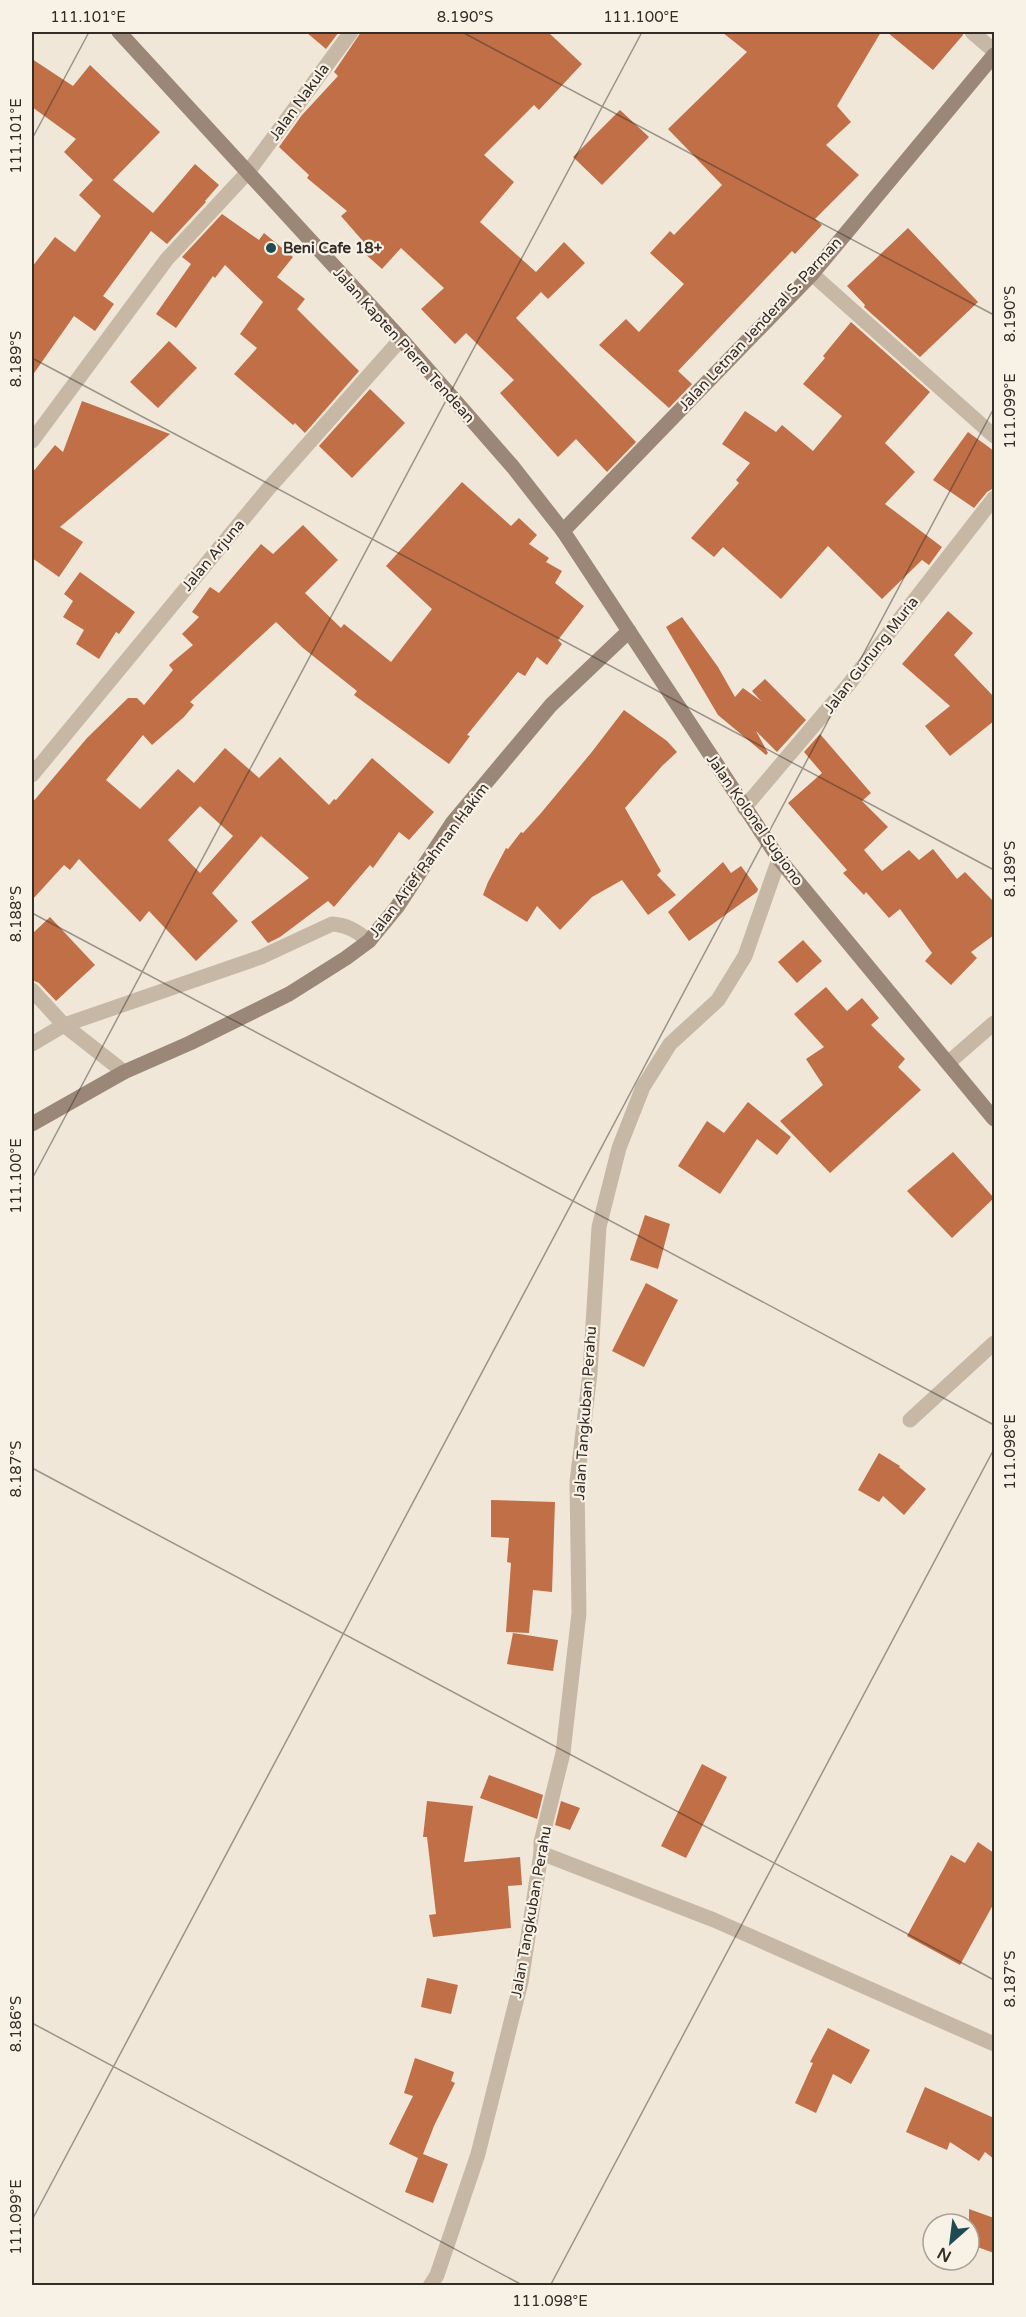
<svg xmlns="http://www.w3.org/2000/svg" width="1026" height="2317" viewBox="0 0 1026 2317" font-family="'Varela Round',sans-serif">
  <rect width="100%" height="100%" fill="#f0e7d9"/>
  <!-- building -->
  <g fill="#c06f47" fill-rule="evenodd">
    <path d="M 306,32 L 339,32 L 326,49 Z"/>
    <path d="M 361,32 L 548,32 L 582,64 L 539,110 L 534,105 L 484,155 L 514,182 L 480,222 L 536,272 L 564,242 L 585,263 L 548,299 L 541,292 L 516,318 L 636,442 L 607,472 L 576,439 L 558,457 L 500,393 L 514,380 L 466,333 L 455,344 L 421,309 L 444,288 L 401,248 L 382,269 L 363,252 L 368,247 L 341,216 L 347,211 L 307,178 L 309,175 L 279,147 L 302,115 L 338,76 L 334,72 Z"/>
    <path d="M 722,32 L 881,32 L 837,106 L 851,122 L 826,145 L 859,175 L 815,219 L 822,225 L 795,254 L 792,251 L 678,371 L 692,384 L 669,408 L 599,345 L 626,319 L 639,332 L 684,284 L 650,253 L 670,231 L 674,235 L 722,185 L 668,129 L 747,52 Z"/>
    <path d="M 887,32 L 962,32 L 963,35 L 933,70 Z"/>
    <path d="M 32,59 L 73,86 L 90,65 L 160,132 L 113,180 L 153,213 L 195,164 L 219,185 L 205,201 L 206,202 L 167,244 L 151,231 L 103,296 L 114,304 L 95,331 L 74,316 L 32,376 L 32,267 L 55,237 L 75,252 L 101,216 L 79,195 L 93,180 L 64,152 L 76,139 L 32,107 Z"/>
    <path d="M 620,110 L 649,137 L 602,185 L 573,157 Z"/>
    <path d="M 222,214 L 259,240 L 264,233 L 293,257 L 277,277 L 305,299 L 297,309 L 359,371 L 305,433 L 295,423 L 293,425 L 234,374 L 257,348 L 240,334 L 263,302 L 225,265 L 215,278 L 213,276 L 176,328 L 156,314 L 191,264 L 182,257 Z"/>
    <path d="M 908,228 L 978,302 L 920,357 L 864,307 L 865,305 L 847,286 Z"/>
    <path d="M 851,322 L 930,392 L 885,443 L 915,472 L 885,504 L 942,547 L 929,565 L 922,560 L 882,599 L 828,546 L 781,599 L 723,547 L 714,557 L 691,538 L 739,483 L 736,480 L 750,463 L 722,444 L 745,411 L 776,432 L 782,425 L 813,451 L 842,416 L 803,384 L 825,358 L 823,356 Z"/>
    <path d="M 169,341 L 197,368 L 158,408 L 130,382 Z"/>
    <path d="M 370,389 L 405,423 L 352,478 L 319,446 Z"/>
    <path d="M 82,401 L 170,434 L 60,527 L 83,542 L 59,577 L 32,558 L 32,473 L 55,445 L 63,452 Z"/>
    <path d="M 968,432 L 994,451 L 994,488 L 987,492 L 974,508 L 933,480 Z"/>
    <path d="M 462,482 L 511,526 L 519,518 L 537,535 L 529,544 L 549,558 L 546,562 L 562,571 L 555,583 L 584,606 L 558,640 L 562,644 L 547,665 L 537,657 L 525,676 L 518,672 L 467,735 L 470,736 L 449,764 L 354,695 L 357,691 L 303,648 L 276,622 L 190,702 L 194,705 L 184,717 L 152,745 L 143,735 L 106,780 L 140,809 L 178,769 L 194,783 L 225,748 L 259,778 L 280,757 L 329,805 L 334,799 L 336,800 L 372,758 L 434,812 L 409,840 L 399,832 L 373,868 L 370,865 L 334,907 L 328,901 L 280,937 L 268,943 L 251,922 L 309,878 L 261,836 L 212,893 L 238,921 L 196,961 L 149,911 L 140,922 L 79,859 L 70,870 L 64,865 L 32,900 L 32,803 L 87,738 L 128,698 L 137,698 L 144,705 L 173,670 L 169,665 L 193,645 L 182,634 L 199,617 L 192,612 L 210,587 L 219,593 L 261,544 L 273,554 L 303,525 L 338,560 L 305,593 L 341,628 L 344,624 L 391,662 L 432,609 L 386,566 ZM 200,806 L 233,836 L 200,873 L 168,840 Z"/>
    <path d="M 80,572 L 135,612 L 119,634 L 116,632 L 99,659 L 76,644 L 84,630 L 63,617 L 73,601 L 64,594 Z"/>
    <path d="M 948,611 L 973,633 L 954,655 L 994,697 L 994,721 L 950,756 L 925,726 L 950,706 L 902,664 Z"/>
    <path d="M 682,617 L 718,667 L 735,697 L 743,688 L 761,701 L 752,691 L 765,679 L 806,720 L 777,752 L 756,731 L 768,753 L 766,755 L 718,715 L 666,627 Z"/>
    <path d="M 624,710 L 667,741 L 677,752 L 662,766 L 625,808 L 661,871 L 657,875 L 676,895 L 648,915 L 622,880 L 592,897 L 560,930 L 537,906 L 527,922 L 483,895 L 488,882 L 506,848 L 508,849 L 521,832 L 523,833 L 541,813 L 591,753 Z"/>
    <path d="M 820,734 L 871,793 L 862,801 L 888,827 L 864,850 L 882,871 L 909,850 L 919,860 L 933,849 L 957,879 L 965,872 L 994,902 L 994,935 L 971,952 L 977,958 L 951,985 L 925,961 L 932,953 L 900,909 L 889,918 L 866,892 L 864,895 L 843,873 L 847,870 L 788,803 L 822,773 L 804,752 Z"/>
    <path d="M 723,862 L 731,873 L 741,866 L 758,889 L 757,892 L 689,941 L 668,912 Z"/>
    <path d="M 50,917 L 95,965 L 56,1001 L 39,983 L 32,980 L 32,934 Z"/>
    <path d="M 803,940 L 822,961 L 797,983 L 778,962 Z"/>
    <path d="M 826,987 L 847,1011 L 862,998 L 879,1018 L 871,1025 L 905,1059 L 898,1067 L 921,1090 L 830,1173 L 780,1121 L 823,1085 L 806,1059 L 824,1047 L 794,1014 Z"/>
    <path d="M 748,1102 L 791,1137 L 777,1155 L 757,1139 L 720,1194 L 678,1166 L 707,1121 L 724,1133 Z"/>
    <path d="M 953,1152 L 994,1198 L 952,1238 L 907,1191 Z"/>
    <path d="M 645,1215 L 670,1224 L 658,1269 L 630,1260 Z"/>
    <path d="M 646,1283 L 678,1300 L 644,1367 L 612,1351 Z"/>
    <path d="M 879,1453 L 900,1466 L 899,1467 L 926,1489 L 904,1515 L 883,1496 L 879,1502 L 858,1490 Z"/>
    <path d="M 491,1500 L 555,1502 L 552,1592 L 533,1590 L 529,1633 L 506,1632 L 511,1563 L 507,1562 L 509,1538 L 491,1537 Z"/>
    <path d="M 513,1633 L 558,1640 L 553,1671 L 507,1664 Z"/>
    <path d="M 702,1764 L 727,1777 L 686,1858 L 661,1846 Z"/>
    <path d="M 489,1775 L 543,1795 L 537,1819 L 480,1798 Z"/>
    <path d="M 427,1801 L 473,1806 L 464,1862 L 520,1857 L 522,1885 L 508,1886 L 511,1928 L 433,1937 L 429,1915 L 436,1914 L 427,1837 L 423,1837 Z"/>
    <path d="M 561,1801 L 580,1808 L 570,1830 L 555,1825 Z"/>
    <path d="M 978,1842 L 994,1853 L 994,1903 L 960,1965 L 907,1936 L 951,1855 L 965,1863 Z"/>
    <path d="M 427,1978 L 458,1985 L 451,2014 L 421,2007 Z"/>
    <path d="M 828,2028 L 870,2050 L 851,2084 L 833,2074 L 816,2113 L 795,2103 L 813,2063 L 810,2062 Z"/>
    <path d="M 415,2058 L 454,2072 L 451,2081 L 455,2083 L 434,2126 L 423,2154 L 448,2164 L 433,2203 L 405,2192 L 418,2158 L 389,2144 L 413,2096 L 404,2093 Z"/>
    <path d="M 925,2087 L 994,2118 L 994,2159 L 985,2152 L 979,2161 L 950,2142 L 947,2150 L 906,2132 Z"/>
    <path d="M 969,2209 L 994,2218 L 994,2253 L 969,2244 Z"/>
  </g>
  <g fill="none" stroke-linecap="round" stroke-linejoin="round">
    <!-- street -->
    <g stroke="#c7b8a6" stroke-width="15">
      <path d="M 972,32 L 994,51"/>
      <path d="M 812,274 L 994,436"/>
      <path d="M 32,441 L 167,259 L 248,172 L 351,32"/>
      <path d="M 32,775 L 268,489 L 401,339"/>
      <path d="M 744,808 L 849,684 L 994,498"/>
      <path d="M 32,990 L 64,1025 L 124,1072"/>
      <path d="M 32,1044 L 64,1025 L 261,957 L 332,924 C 347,925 357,931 369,941"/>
      <path d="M 948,1063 L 994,1023"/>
      <path d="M 910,1420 L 994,1343"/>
      <path d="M 541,1853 L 714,1920 L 994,2044"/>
      <path d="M 430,2286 L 437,2275 L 478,2154 L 521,1982 L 541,1853 L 541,1842 L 563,1753 L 579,1613 L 577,1482 L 590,1373 L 599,1227 L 619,1148 L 643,1087 L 670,1044 L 718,1000 L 745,956 L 779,859"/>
    </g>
    <!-- secondary -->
    <g stroke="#9b8778" stroke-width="15">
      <path d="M 119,32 L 401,339 L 513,467 L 563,531 L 779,859 L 994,1119"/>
      <path d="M 563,531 L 812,274 L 994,55"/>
      <path d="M 32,1124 L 124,1072 L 190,1043 L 289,994 L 346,958 L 369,941 L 397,907 L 453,822 L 551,705 L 629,631"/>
    </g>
  </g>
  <!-- ticks -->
  <path fill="none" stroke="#342c27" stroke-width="1.5" stroke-opacity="0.45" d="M 462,32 L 994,315M 32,139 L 89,32M 32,358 L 994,870M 32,913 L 994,1425M 32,1179 L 642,32M 32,1468 L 994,1980M 32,2023 L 524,2286M 32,2220 L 994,408M 550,2286 L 994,1449"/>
  <!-- markers -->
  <circle fill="#1e4b53" stroke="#f8f1e5" stroke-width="2" cx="271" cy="248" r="6"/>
  <g text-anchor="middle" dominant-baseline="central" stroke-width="4.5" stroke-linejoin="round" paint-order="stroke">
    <!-- street labels -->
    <g font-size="15" fill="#342c27" stroke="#f8f1e5">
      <text transform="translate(299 102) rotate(-54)">Jalan Nakula</text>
      <text transform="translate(760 324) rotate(-47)">Jalan Letnan Jenderal S. Parman</text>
      <text transform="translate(404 345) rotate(48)">Jalan Kapten Pierre Tendean</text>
      <text transform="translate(213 555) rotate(-50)">Jalan Arjuna</text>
      <text transform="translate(871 655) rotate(-52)">Jalan Gunung Muria</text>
      <text transform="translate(755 820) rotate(55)">Jalan Kolonel Sugiono</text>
      <text transform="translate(429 860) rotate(-53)">Jalan Arief Rahman Hakim</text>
      <text transform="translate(585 1413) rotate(-86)">Jalan Tangkuban Perahu</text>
      <text transform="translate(531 1912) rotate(-80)">Jalan Tangkuban Perahu</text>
    </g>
    <!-- poi labels -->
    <g font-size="15" font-weight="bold" fill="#342c27" stroke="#f8f1e5" text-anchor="start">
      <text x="283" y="248">Beni Cafe 18+</text>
    </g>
  </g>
  <!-- border -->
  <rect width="1026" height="2317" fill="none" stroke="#f8f1e5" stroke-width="66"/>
  <!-- north arrow -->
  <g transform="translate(951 2242) rotate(208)"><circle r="28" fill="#f8f1e5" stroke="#aaa299" stroke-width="1.5"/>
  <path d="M0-4.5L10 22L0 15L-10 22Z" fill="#1e4b53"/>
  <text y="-9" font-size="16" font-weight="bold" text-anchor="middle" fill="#342c27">N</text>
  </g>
  <rect x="33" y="33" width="960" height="2251" fill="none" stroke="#342c27" stroke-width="2"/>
  <g font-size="15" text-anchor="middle" fill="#342c27">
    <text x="88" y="22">111.101°E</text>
    <text x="465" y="22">8.190°S</text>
    <text x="641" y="22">111.100°E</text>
    <text transform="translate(16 136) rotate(-90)" y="5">111.101°E</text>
    <text transform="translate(1010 314) rotate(-90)" y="5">8.190°S</text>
    <text transform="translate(16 359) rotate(-90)" y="5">8.189°S</text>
    <text transform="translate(1010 411) rotate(-90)" y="5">111.099°E</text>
    <text transform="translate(1010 869) rotate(-90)" y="5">8.189°S</text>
    <text transform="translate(16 914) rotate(-90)" y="5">8.188°S</text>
    <text transform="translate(16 1176) rotate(-90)" y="5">111.100°E</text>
    <text transform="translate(1010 1452) rotate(-90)" y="5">111.098°E</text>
    <text transform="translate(16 1469) rotate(-90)" y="5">8.187°S</text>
    <text transform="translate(1010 1979) rotate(-90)" y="5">8.187°S</text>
    <text transform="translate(16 2024) rotate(-90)" y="5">8.186°S</text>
    <text transform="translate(16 2217) rotate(-90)" y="5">111.099°E</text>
    <text x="550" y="2306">111.098°E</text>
  </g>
</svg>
